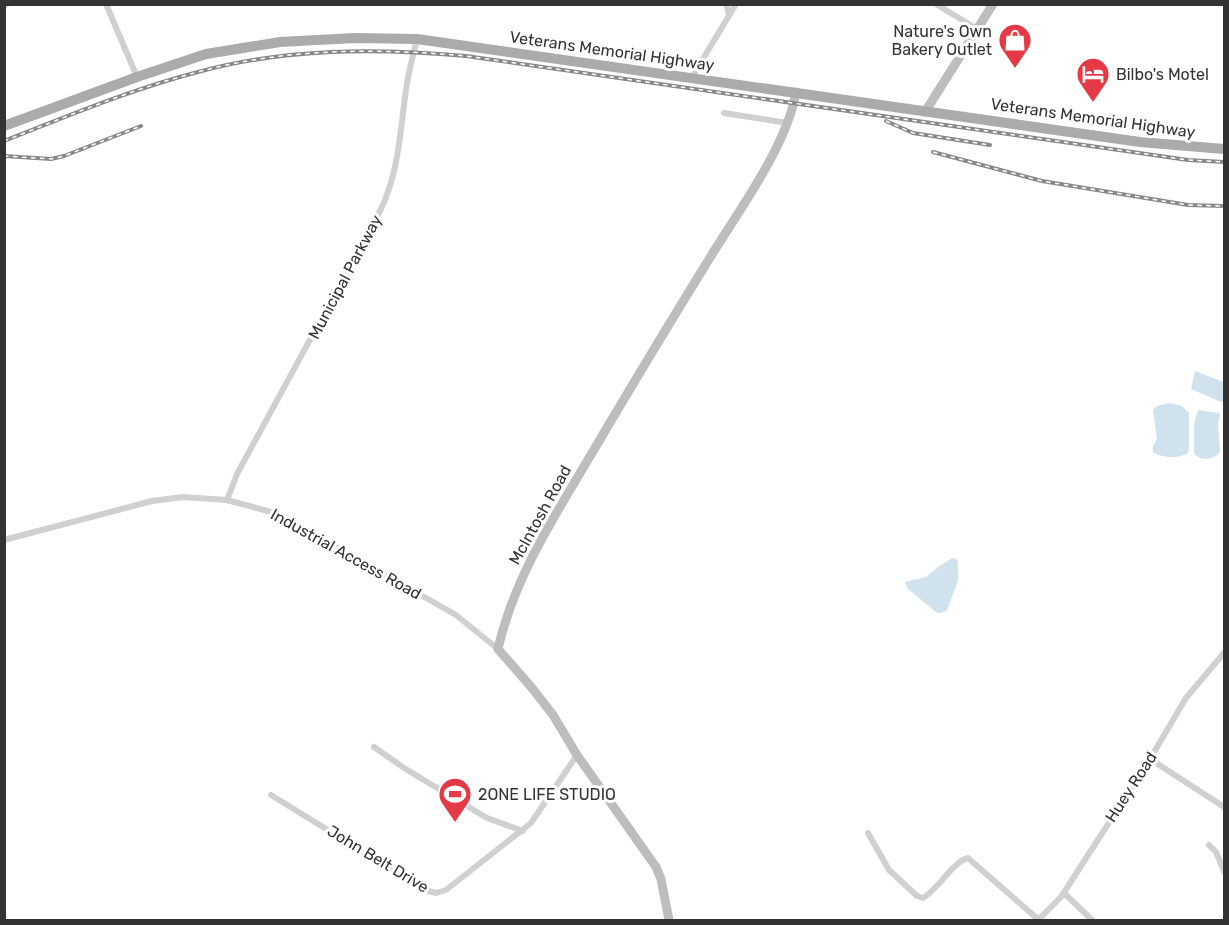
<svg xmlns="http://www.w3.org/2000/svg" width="1229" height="925" viewBox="0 0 1229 925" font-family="Rubik,sans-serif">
  <rect width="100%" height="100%" fill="#fff"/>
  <!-- water -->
  <g fill="#cfe2ee">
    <path d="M 1195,371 L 1224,382 L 1224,401 L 1221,402 L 1191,389 Z"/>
    <path d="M 1169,403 L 1182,406 L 1189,413 L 1189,449 L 1188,453 C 1179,459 1162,458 1153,452 L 1153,446 L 1157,439 L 1153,410 L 1157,406 Z"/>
    <path d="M 1198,410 L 1219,413 L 1220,415 L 1218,424 L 1220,452 C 1214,460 1201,461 1194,454 L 1194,424 Z"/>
    <path d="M 952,558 L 957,559 L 958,562 L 958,581 L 947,610 L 941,613 L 937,613 L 907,588 L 905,582 L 926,577 L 938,567 Z"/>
  </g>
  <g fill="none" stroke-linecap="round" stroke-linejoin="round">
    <!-- street -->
    <g stroke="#d0d0d0" stroke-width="6">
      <path d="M 106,4 L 137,77"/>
      <path d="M 726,4 L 729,14"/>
      <path d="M 936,4 L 977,29"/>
      <path d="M 4,6 L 7,4"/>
      <path d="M 692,77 L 736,4"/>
      <path d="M 724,113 L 788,123"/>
      <path d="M 227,500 L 237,474 L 381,209 C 399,171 400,132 406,90 C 408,73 413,56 417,39"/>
      <path d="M 4,540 L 152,501 L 183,497 L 227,500 L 279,514 L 456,615 L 498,649"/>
      <path d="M 374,747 L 404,768 L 487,818 L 523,831"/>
      <path d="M 1150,759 L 1224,807"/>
      <path d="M 271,795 L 425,890 L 436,893 L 446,890 L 531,823 L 577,755"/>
      <path d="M 868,833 L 889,870 L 917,896 L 923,898 C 941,887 951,863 968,858 L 1039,920"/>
      <path d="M 1209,845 L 1216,852 L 1224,871"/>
      <path d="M 1064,893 L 1092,920"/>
      <path d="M 1038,920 L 1061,897 L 1150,759 L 1186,698 L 1224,653"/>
    </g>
    <!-- secondary -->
    <g stroke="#bdbdbd" stroke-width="9">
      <path d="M 925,112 L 993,4"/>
      <path d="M 669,920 L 661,879 L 656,867 L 577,755 L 553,715 L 532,688 L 498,649 C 514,578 553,519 589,458 C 631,387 673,317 716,248 C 743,205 788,142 796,92"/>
    </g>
    <!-- primary -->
    <path stroke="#ababab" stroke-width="10" d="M 4,126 L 137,77 L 206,54 L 280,42 L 355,38 L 417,39 L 1140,142 L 1224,149"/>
    <defs>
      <g id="rail">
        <path d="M 886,121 L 913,133 L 990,145"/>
        <path d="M 4,141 C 68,116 132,89 198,72 C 286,48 376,48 466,56 L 1188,160 L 1224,162"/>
        <path d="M 933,152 L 1042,181 L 1188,205 L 1224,206"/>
        <path d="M 4,156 L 51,159 L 64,156 L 141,126"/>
      </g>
    </defs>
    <!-- rail casing -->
    <use href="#rail" stroke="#888" stroke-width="4"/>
    <!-- rail -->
    <use href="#rail" stroke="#fff" stroke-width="1.5" stroke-dasharray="4.5" stroke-linecap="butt"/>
  </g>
  <!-- icons -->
  <defs>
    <symbol id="shop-pin" viewBox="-11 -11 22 30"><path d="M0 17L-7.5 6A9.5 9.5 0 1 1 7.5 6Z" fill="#e63946" stroke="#fff"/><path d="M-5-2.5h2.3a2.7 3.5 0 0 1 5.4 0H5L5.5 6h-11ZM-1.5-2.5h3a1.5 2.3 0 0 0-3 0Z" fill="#fff"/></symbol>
    <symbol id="hotel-pin" viewBox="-11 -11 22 30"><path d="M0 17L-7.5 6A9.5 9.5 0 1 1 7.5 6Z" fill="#e63946" stroke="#fff"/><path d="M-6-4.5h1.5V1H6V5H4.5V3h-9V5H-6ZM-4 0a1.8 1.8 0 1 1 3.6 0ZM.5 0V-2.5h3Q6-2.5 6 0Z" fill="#fff"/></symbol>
    <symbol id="stadium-pin" viewBox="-11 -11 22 30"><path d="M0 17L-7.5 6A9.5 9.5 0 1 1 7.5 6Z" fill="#e63946" stroke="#fff"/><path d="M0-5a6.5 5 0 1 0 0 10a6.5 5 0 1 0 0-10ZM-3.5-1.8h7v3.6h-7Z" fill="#fff"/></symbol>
  </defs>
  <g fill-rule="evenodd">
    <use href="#shop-pin" x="996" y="21" width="38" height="52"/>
    <use href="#hotel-pin" x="1074" y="55" width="38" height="52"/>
    <use href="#stadium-pin" x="436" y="775" width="38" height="52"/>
  </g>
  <g text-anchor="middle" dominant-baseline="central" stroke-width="6" stroke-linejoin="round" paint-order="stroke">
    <!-- poi labels -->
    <g font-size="16" fill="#333" stroke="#fff" text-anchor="start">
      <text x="992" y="31" text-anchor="end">Nature's Own<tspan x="992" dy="18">Bakery Outlet</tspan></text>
      <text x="1116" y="74">Bilbo's Motel</text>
      <text x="478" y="794">2ONE LIFE STUDIO</text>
    </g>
    <!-- street labels -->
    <g font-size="16" fill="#333" stroke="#fff">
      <text transform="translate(612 51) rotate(8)">Veterans Memorial Highway</text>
      <text transform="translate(1093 118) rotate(8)">Veterans Memorial Highway</text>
      <text transform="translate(345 277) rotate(-62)">Municipal Parkway</text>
      <text transform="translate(540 515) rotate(-61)">McIntosh Road</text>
      <text transform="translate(346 554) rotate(29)">Industrial Access Road</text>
      <text transform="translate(1131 787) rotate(-57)">Huey Road</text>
      <text transform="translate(378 859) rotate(31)">John Belt Drive</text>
    </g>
  </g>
  <!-- border -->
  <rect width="1229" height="925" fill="none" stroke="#333333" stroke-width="12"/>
</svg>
